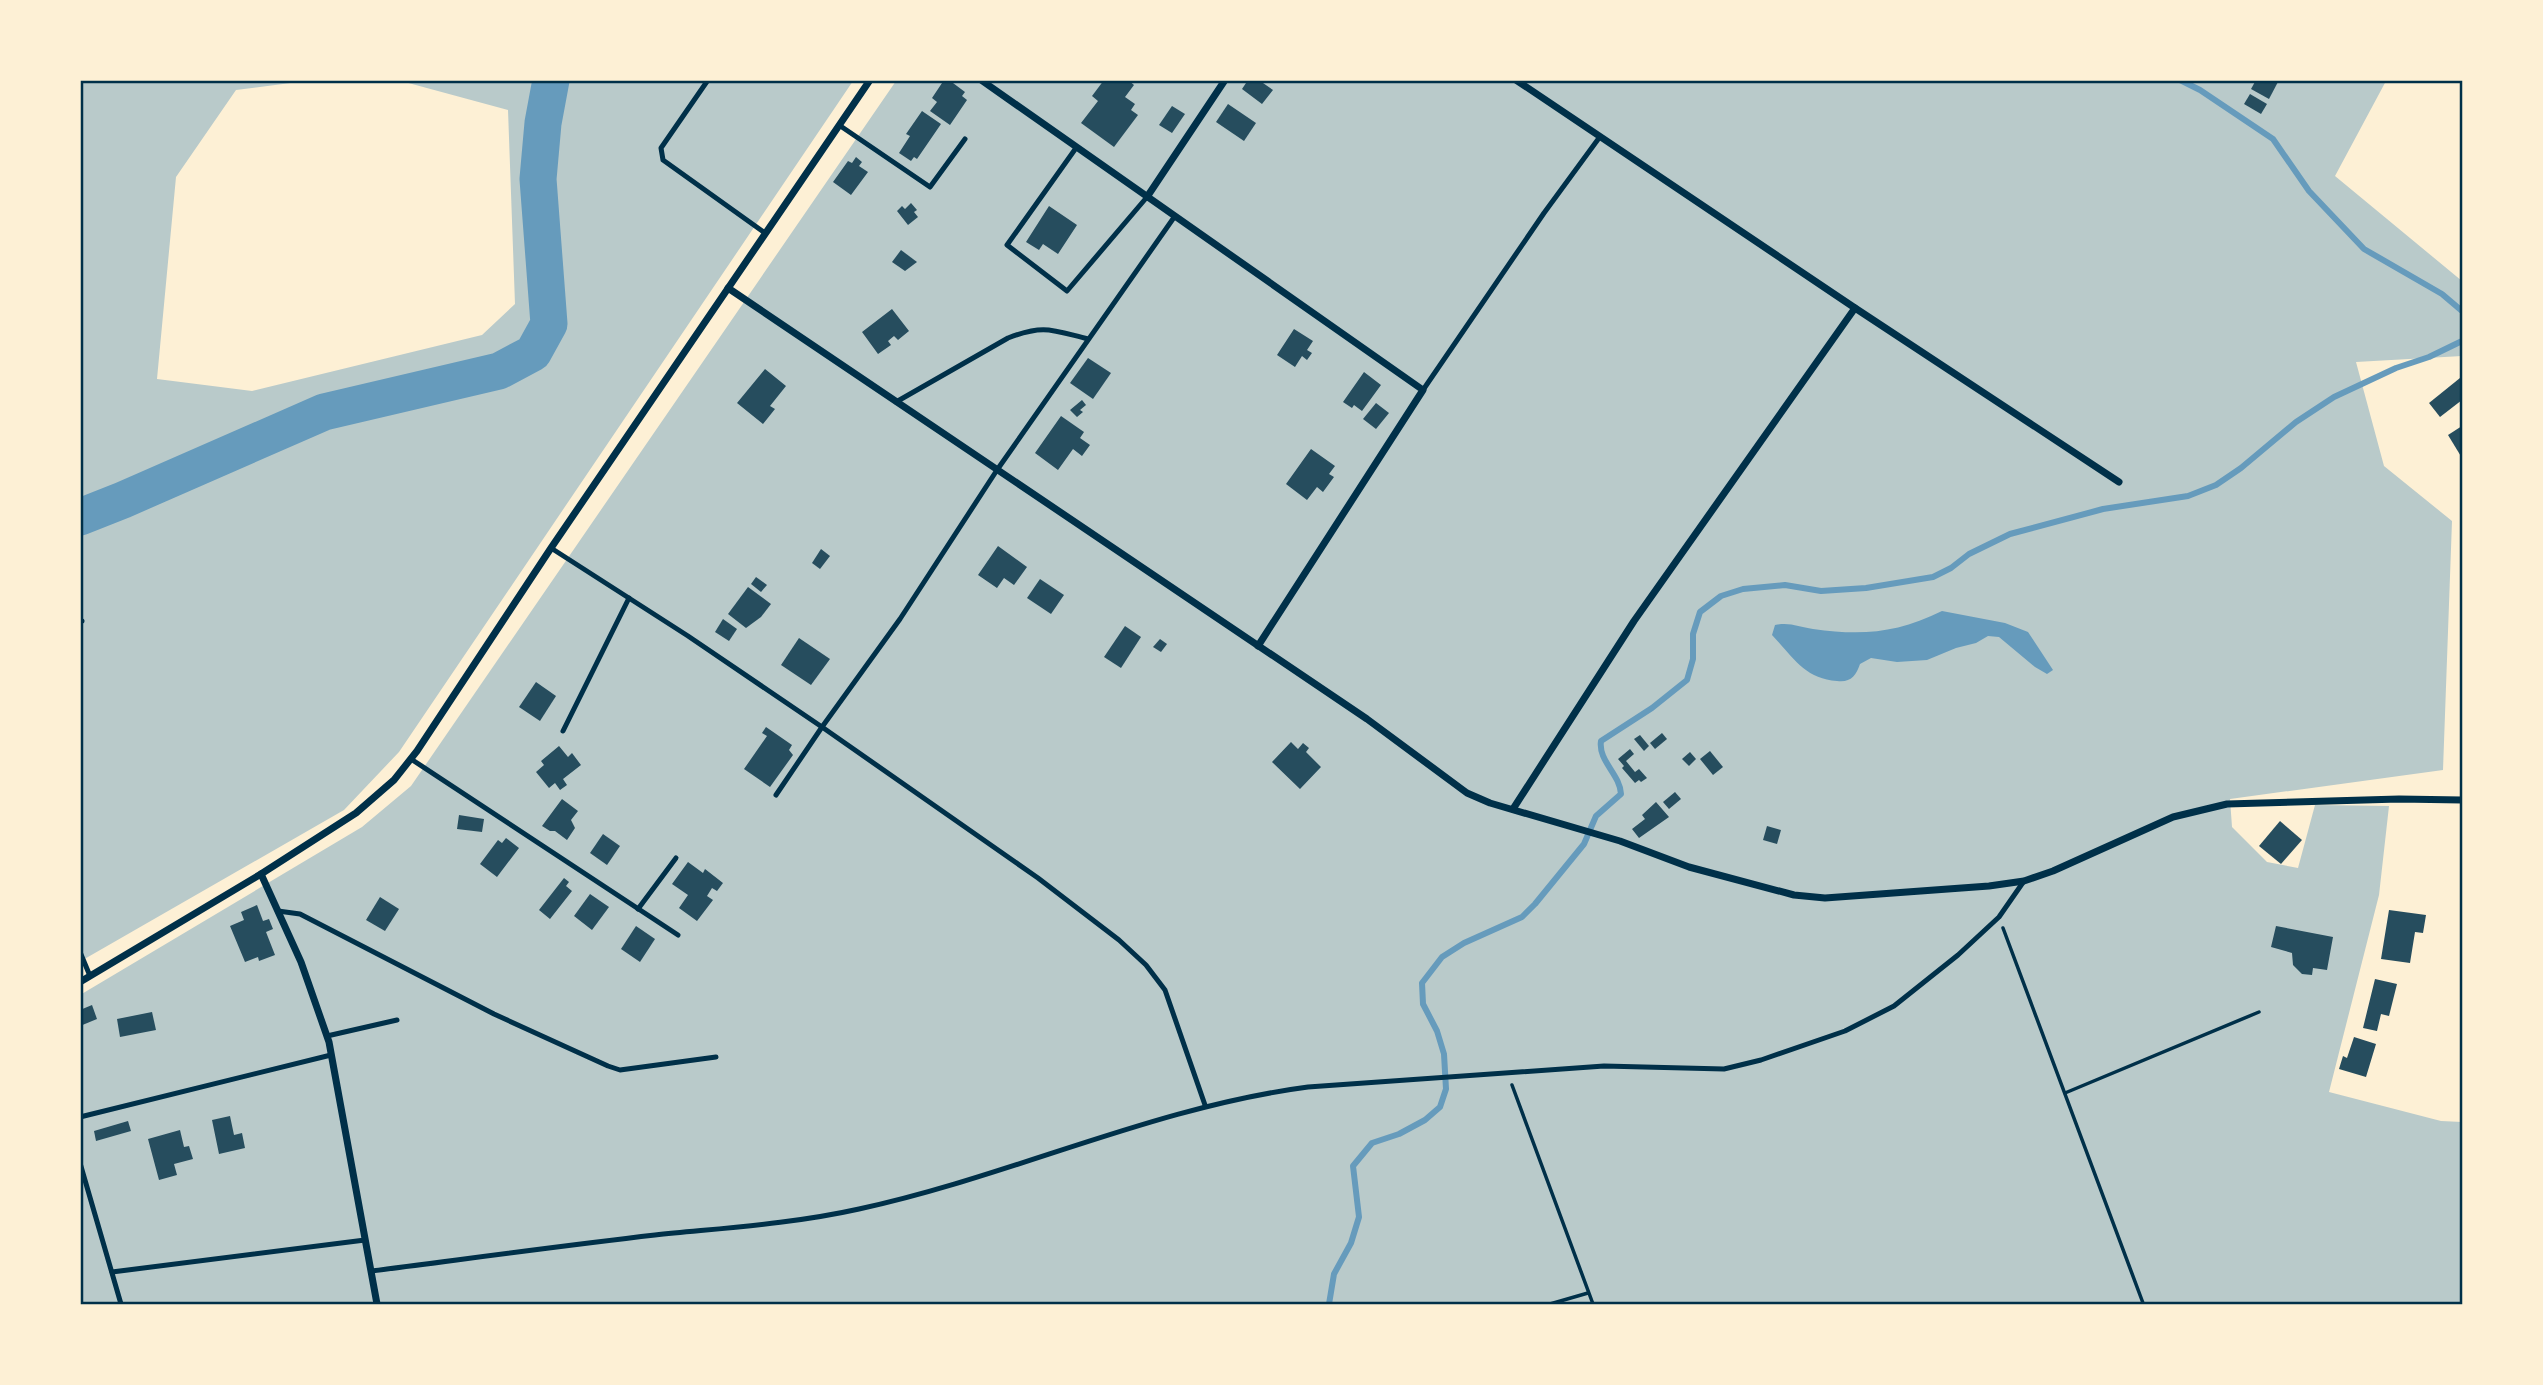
<svg xmlns="http://www.w3.org/2000/svg" width="2543" height="1385" viewBox="0 0 2543 1385" font-family="Spectral,serif">
  <rect width="100%" height="100%" fill="#fdf0d5"/>
  <!-- green -->
  <g fill="#b9caca">
    <path d="M 81,81 L 306,81 L 236,90 L 176,177 L 157,379 L 252,391 L 482,335 L 515,304 L 508,110 L 401,81 L 853,81 L 399,752 L 344,810 L 81,961 Z"/>
    <path d="M 896,81 L 2386,81 L 2335,176 L 2462,281 L 2462,356 L 2356,362 L 2384,466 L 2452,521 L 2443,770 L 2230,799 L 2232,827 L 2267,862 L 2298,868 L 2315,805 L 2389,806 L 2379,895 L 2329,1092 L 2441,1121 L 2462,1122 L 2462,1304 L 81,1304 L 80,995 L 362,827 L 411,786 Z"/>
  </g>
  <!-- water -->
  <path fill="#669bbc" d="M 1942,611 L 2005,623 L 2028,632 L 2053,670 L 2047,674 L 2035,667 L 1999,637 L 1988,636 L 1976,643 L 1956,648 L 1927,660 L 1897,662 L 1871,658 L 1860,664 C 1856,676 1850,683 1837,681 C 1805,679 1793,657 1772,635 L 1775,625 C 1790,622 1799,627 1813,629 C 1863,636 1897,633 1942,611 Z"/>
  <g fill="none" stroke-linecap="round" stroke-linejoin="round">
    <!-- stream -->
    <g stroke="#669bbc" stroke-width="6">
      <path d="M 2180,80 L 2200,90 L 2273,139 L 2309,191 L 2364,249 L 2442,294 L 2462,311"/>
      <path d="M 1329,1304 L 1334,1274 L 1351,1243 L 1359,1217 L 1353,1166 L 1372,1143 L 1399,1134 L 1425,1120 L 1440,1107 L 1446,1089 L 1444,1054 L 1437,1031 L 1423,1004 L 1422,983 L 1442,957 L 1464,943 L 1522,917 L 1535,904 L 1584,844 L 1596,816 L 1621,794 C 1620,774 1598,761 1601,741 L 1652,708 L 1687,680 L 1693,659 L 1693,634 L 1700,612 L 1721,596 L 1743,589 L 1785,585 L 1821,591 L 1866,588 L 1933,577 L 1951,568 L 1969,554 L 2010,534 L 2103,509 L 2188,496 L 2216,485 L 2241,468 L 2296,422 L 2334,397 L 2396,368 L 2429,357 L 2462,341"/>
    </g>
    <!-- river -->
    <path stroke="#669bbc" stroke-width="37" d="M 80,517 L 123,500 L 324,412 L 499,371 L 533,353 L 549,324 L 538,179 L 543,123 L 551,80"/>
  </g>
  <!-- building -->
  <g fill="#264d5e">
    <path d="M 944,80 L 949,80 L 965,92 L 962,96 L 967,100 L 950,125 L 930,111 L 937,102 L 932,98 Z"/>
    <path d="M 1104,80 L 1110,83 L 1111,80 L 1128,80 L 1134,85 L 1125,97 L 1135,104 L 1131,110 L 1138,115 L 1114,147 L 1081,123 L 1098,101 L 1092,96 Z"/>
    <path d="M 1248,80 L 1264,80 L 1263,83 L 1273,90 L 1262,104 L 1242,89 Z"/>
    <path d="M 2256,80 L 2279,80 L 2269,99 L 2251,89 Z"/>
    <path d="M 2250,94 L 2267,104 L 2261,114 L 2244,104 Z"/>
    <path d="M 1228,104 L 1256,123 L 1244,141 L 1216,122 Z"/>
    <path d="M 1172,106 L 1185,114 L 1172,133 L 1159,125 Z"/>
    <path d="M 922,111 L 941,124 L 917,159 L 914,157 L 911,161 L 899,153 L 910,136 L 906,134 Z"/>
    <path d="M 856,157 L 862,162 L 859,166 L 868,172 L 851,195 L 833,182 L 848,161 L 852,163 Z"/>
    <path d="M 911,203 L 917,210 L 914,212 L 918,217 L 908,225 L 897,211 L 902,206 L 905,209 Z"/>
    <path d="M 1049,206 L 1077,225 L 1058,254 L 1043,244 L 1039,250 L 1026,242 Z"/>
    <path d="M 901,250 L 917,262 L 905,271 L 892,262 Z"/>
    <path d="M 892,309 L 909,331 L 898,340 L 894,336 L 888,341 L 891,345 L 878,354 L 862,332 Z"/>
    <path d="M 1294,329 L 1313,341 L 1307,350 L 1312,353 L 1307,360 L 1302,356 L 1295,367 L 1277,355 Z"/>
    <path d="M 1088,358 L 1111,373 L 1093,399 L 1070,383 Z"/>
    <path d="M 765,369 L 786,386 L 770,406 L 775,409 L 763,424 L 737,403 Z"/>
    <path d="M 1364,372 L 1381,385 L 1362,411 L 1354,405 L 1352,408 L 1343,402 Z"/>
    <path d="M 2460,378 L 2462,400 L 2440,417 L 2429,403 Z"/>
    <path d="M 1082,400 L 1086,405 L 1080,410 L 1083,412 L 1077,417 L 1070,410 Z"/>
    <path d="M 1376,403 L 1389,413 L 1376,429 L 1363,419 Z"/>
    <path d="M 1061,416 L 1084,432 L 1080,438 L 1090,445 L 1082,456 L 1073,449 L 1058,470 L 1035,453 Z"/>
    <path d="M 2462,426 L 2462,458 L 2448,435 Z"/>
    <path d="M 1311,449 L 1335,466 L 1329,474 L 1334,477 L 1323,492 L 1317,487 L 1307,500 L 1286,484 Z"/>
    <path d="M 998,546 L 1027,567 L 1014,585 L 1004,578 L 997,588 L 978,575 Z"/>
    <path d="M 821,549 L 830,556 L 820,569 L 812,563 Z"/>
    <path d="M 756,577 L 767,585 L 761,592 L 751,584 Z"/>
    <path d="M 1040,579 L 1064,595 L 1051,614 L 1027,598 Z"/>
    <path d="M 748,587 L 771,604 L 761,617 L 746,628 L 728,614 Z"/>
    <path d="M 723,619 L 737,629 L 729,641 L 715,632 Z"/>
    <path d="M 1125,626 L 1141,637 L 1121,668 L 1104,657 Z"/>
    <path d="M 799,638 L 830,659 L 811,685 L 781,665 Z"/>
    <path d="M 1160,639 L 1167,644 L 1161,652 L 1153,647 Z"/>
    <path d="M 536,682 L 556,696 L 540,721 L 519,707 Z"/>
    <path d="M 766,727 L 792,745 L 789,750 L 793,755 L 770,787 L 744,769 L 767,736 L 762,733 Z"/>
    <path d="M 1662,733 L 1667,739 L 1655,749 L 1650,743 Z"/>
    <path d="M 1640,735 L 1649,746 L 1644,751 L 1634,739 Z"/>
    <path d="M 1291,742 L 1298,749 L 1303,743 L 1309,748 L 1306,752 L 1321,767 L 1300,789 L 1272,762 Z"/>
    <path d="M 559,746 L 568,757 L 572,753 L 581,765 L 563,779 L 567,785 L 560,790 L 555,783 L 549,788 L 536,772 L 544,765 L 541,761 Z"/>
    <path d="M 1630,749 L 1634,754 L 1626,761 L 1635,772 L 1639,769 L 1647,778 L 1641,782 L 1639,780 L 1635,783 L 1622,768 L 1624,766 L 1618,759 Z"/>
    <path d="M 1710,751 L 1723,767 L 1713,775 L 1700,759 Z"/>
    <path d="M 1690,752 L 1696,759 L 1689,766 L 1682,759 Z"/>
    <path d="M 1675,792 L 1681,799 L 1669,809 L 1663,802 Z"/>
    <path d="M 562,799 L 578,811 L 571,820 L 575,828 L 567,840 L 555,831 L 550,831 L 542,826 Z"/>
    <path d="M 1656,802 L 1669,817 L 1639,838 L 1632,829 L 1645,819 L 1642,815 Z"/>
    <path d="M 459,815 L 484,819 L 482,832 L 457,829 Z"/>
    <path d="M 2280,821 L 2302,840 L 2281,864 L 2259,846 Z"/>
    <path d="M 1767,826 L 1781,830 L 1777,844 L 1763,840 Z"/>
    <path d="M 603,834 L 620,846 L 607,865 L 590,853 Z"/>
    <path d="M 506,838 L 519,848 L 497,877 L 480,864 L 498,840 L 502,843 Z"/>
    <path d="M 688,862 L 703,873 L 705,869 L 723,883 L 717,891 L 712,888 L 707,896 L 713,900 L 697,921 L 679,908 L 688,895 L 672,884 Z"/>
    <path d="M 564,878 L 569,882 L 566,886 L 572,891 L 550,919 L 539,910 Z"/>
    <path d="M 590,894 L 609,907 L 592,930 L 574,916 Z"/>
    <path d="M 380,897 L 399,909 L 385,931 L 366,920 Z"/>
    <path d="M 257,905 L 263,921 L 269,919 L 273,929 L 266,932 L 275,955 L 259,961 L 258,957 L 245,962 L 230,926 L 244,920 L 241,912 Z"/>
    <path d="M 2389,910 L 2426,915 L 2423,933 L 2415,932 L 2410,963 L 2381,959 Z"/>
    <path d="M 636,926 L 655,939 L 640,962 L 621,949 Z"/>
    <path d="M 2276,926 L 2333,937 L 2327,970 L 2313,968 L 2312,975 L 2302,974 L 2293,965 L 2292,953 L 2271,947 Z"/>
    <path d="M 2375,979 L 2397,984 L 2389,1016 L 2381,1014 L 2377,1031 L 2363,1028 Z"/>
    <path d="M 92,1005 L 97,1019 L 80,1026 L 80,1010 Z"/>
    <path d="M 152,1012 L 156,1030 L 120,1037 L 117,1019 Z"/>
    <path d="M 2354,1037 L 2376,1044 L 2366,1077 L 2339,1069 L 2343,1056 L 2347,1058 Z"/>
    <path d="M 230,1116 L 234,1135 L 242,1133 L 245,1148 L 219,1154 L 212,1120 Z"/>
    <path d="M 128,1121 L 131,1131 L 96,1141 L 94,1131 Z"/>
    <path d="M 180,1130 L 184,1147 L 189,1146 L 193,1159 L 174,1164 L 177,1175 L 159,1180 L 148,1139 Z"/>
  </g>
  <g fill="none" stroke-linecap="round" stroke-linejoin="round">
    <!-- path -->
    <g stroke="#003049" stroke-width="3.5">
      <path d="M 2003,928 L 2143,1303"/>
      <path d="M 1512,1085 L 1593,1304"/>
      <path d="M 2065,1093 L 2259,1012"/>
      <path d="M 1550,1304 L 1588,1293"/>
    </g>
    <!-- service -->
    <g stroke="#003049" stroke-width="5">
      <path d="M 708,80 L 661,148 L 663,160 L 765,233"/>
      <path d="M 839,125 L 930,187 L 965,139"/>
      <path d="M 1076,148 L 1007,245 L 1067,291 L 1147,197"/>
      <path d="M 1423,390 L 1544,213 L 1599,138"/>
      <path d="M 896,402 L 1008,338 C 1044,324 1052,330 1088,339"/>
      <path d="M 551,548 L 688,636 L 822,727 L 1038,878 L 1119,940 L 1146,965 L 1165,990 L 1205,1105"/>
      <path d="M 80,621 L 82,621"/>
      <path d="M 563,731 L 629,598"/>
      <path d="M 411,759 L 678,935"/>
      <path d="M 776,795 L 822,727 L 900,619 L 997,470 L 1175,216"/>
      <path d="M 638,909 L 676,858"/>
      <path d="M 278,911 L 300,914 L 494,1014 L 608,1066 L 620,1070 L 716,1057"/>
      <path d="M 80,952 L 90,976"/>
      <path d="M 327,1036 L 397,1020"/>
      <path d="M 80,1117 L 331,1055"/>
      <path d="M 80,1163 L 121,1304"/>
      <path d="M 371,1271 C 465,1259 560,1246 655,1235 C 722,1228 792,1224 859,1209 C 1011,1176 1154,1107 1308,1087 L 1604,1066 L 1724,1069 L 1761,1060 L 1845,1031 L 1894,1006 L 1958,955 L 1999,917 L 2024,881"/>
      <path d="M 112,1272 L 365,1240"/>
    </g>
    <!-- minor -->
    <g stroke="#003049" stroke-width="7">
      <path d="M 981,80 L 1423,390 L 1258,646"/>
      <path d="M 1516,80 L 1855,308 L 2119,482"/>
      <path d="M 1147,197 L 1225,80"/>
      <path d="M 728,288 L 1367,719 L 1467,793 L 1490,803 L 1620,841 L 1689,867 L 1794,895 L 1825,898 L 1989,886 L 2024,881 L 2053,871 L 2173,817 L 2227,804 L 2399,799 L 2462,800"/>
      <path d="M 1513,809 L 1634,621 L 1855,308"/>
      <path d="M 261,874 L 301,962 L 329,1042 L 377,1304"/>
      <path d="M 80,982 L 261,874 L 356,813 L 394,780 L 417,751 L 551,548 L 870,80"/>
    </g>
  </g>
  <!-- border -->
  <rect width="2543" height="1385" fill="none" stroke="#fdf0d5" stroke-width="164"/>
  <rect x="82" y="82" width="2379" height="1221" fill="none" stroke="#003049" stroke-width="2.5"/>
</svg>
